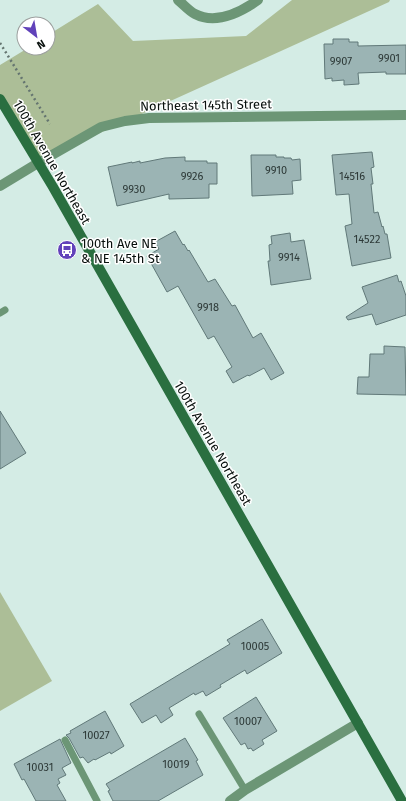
<svg xmlns="http://www.w3.org/2000/svg" width="406" height="801" viewBox="0 0 406 801" font-family="'Fira Sans',sans-serif">
  <rect width="100%" height="100%" fill="#d4ece5"/>
  <!-- green -->
  <g fill="#acbe97">
    <path d="M 292,0 L 390,0 L 389,2 L 38,161 L 0,98 L 0,65 L 28,48 L 48,48 L 48,35 L 98,4 L 133,41 L 246,36 Z"/>
    <path d="M 0,592 L 52,681 L 0,711 Z"/>
  </g>
  <!-- building -->
  <g fill="#9bb4b4" stroke="#617979">
    <path d="M 333,39 L 349,39 L 349,42 L 358,42 L 358,46 L 406,45 L 406,74 L 386,74 L 386,72 L 358,73 L 359,84 L 344,85 L 344,80 L 332,81 L 332,78 L 325,79 L 324,44 L 333,44 Z"/>
    <path d="M 372,152 L 374,167 L 371,168 L 373,184 L 371,184 L 374,213 L 378,212 L 382,227 L 383,226 L 385,234 L 387,234 L 391,258 L 352,266 L 345,226 L 352,224 L 349,194 L 336,195 L 332,155 Z"/>
    <path d="M 251,155 L 276,155 L 276,157 L 284,157 L 284,158 L 291,158 L 292,160 L 300,159 L 301,180 L 292,181 L 293,194 L 252,196 Z"/>
    <path d="M 185,157 L 185,161 L 207,161 L 207,163 L 217,163 L 217,184 L 209,184 L 209,198 L 169,199 L 169,194 L 117,206 L 108,167 L 132,162 L 132,163 L 140,161 L 140,163 L 165,158 Z"/>
    <path d="M 175,231 L 183,245 L 184,244 L 188,251 L 189,250 L 208,282 L 215,279 L 232,306 L 235,305 L 253,338 L 261,333 L 284,373 L 271,380 L 264,368 L 249,376 L 248,375 L 233,383 L 226,371 L 232,367 L 214,336 L 208,339 L 178,286 L 167,292 L 147,256 L 159,249 L 155,242 Z"/>
    <path d="M 290,233 L 291,242 L 304,240 L 311,279 L 271,285 L 268,261 L 270,261 L 269,245 L 272,244 L 271,236 Z"/>
    <path d="M 397,275 L 399,282 L 401,281 L 406,296 L 406,315 L 376,325 L 372,314 L 348,320 L 346,317 L 368,303 L 362,287 Z"/>
    <path d="M 384,346 L 405,347 L 406,395 L 357,394 L 358,377 L 369,377 L 370,354 L 384,354 Z"/>
    <path d="M 0,411 L 26,453 L 0,469 Z"/>
    <path d="M 262,619 L 282,653 L 247,674 L 245,670 L 220,685 L 221,687 L 206,696 L 203,691 L 195,695 L 194,693 L 169,708 L 173,715 L 161,723 L 156,715 L 142,723 L 130,704 L 230,644 L 227,640 Z"/>
    <path d="M 256,697 L 277,731 L 262,740 L 264,744 L 253,751 L 251,748 L 248,749 L 245,743 L 241,745 L 223,718 Z"/>
    <path d="M 105,711 L 124,746 L 111,754 L 110,752 L 95,760 L 94,759 L 88,763 L 83,757 L 80,758 L 69,738 L 66,735 L 71,733 L 70,731 Z"/>
    <path d="M 185,738 L 198,760 L 196,761 L 203,775 L 158,801 L 113,801 L 108,791 L 110,790 L 106,784 Z"/>
    <path d="M 60,739 L 71,763 L 62,768 L 66,775 L 58,779 L 60,783 L 57,785 L 66,801 L 36,801 L 24,779 L 22,780 L 14,764 Z"/>
  </g>
  <g fill="none" stroke-linecap="round" stroke-linejoin="round">
    <!-- path -->
    <path stroke="#657570" stroke-width="2.5" stroke-dasharray="2 3" stroke-linecap="butt" d="M 0,43 L 50,124"/>
    <!-- service -->
    <g stroke="#6c9676" stroke-width="7">
      <path d="M 0,313 L 5,310"/>
      <path d="M 199,714 L 245,790"/>
      <path d="M 65,740 L 97,801"/>
    </g>
    <!-- minor -->
    <g stroke="#6c9676" stroke-width="10">
      <path d="M 178,0 C 183,4 189,11 195,14 C 216,25 241,12 258,0"/>
      <path d="M 38,163 L 101,127 L 125,121 L 149,118 L 406,115"/>
      <path d="M 230,801 L 245,790 L 358,723"/>
    </g>
    <!-- tertiary -->
    <path stroke="#6c9676" stroke-width="10" d="M 0,186 L 38,163"/>
    <!-- secondary -->
    <path stroke="#2a6f40" stroke-width="10" d="M 0,99 L 53,187 L 402,801"/>
  </g>
  <!-- icons -->
  <defs>
    <symbol id="bus-disc" viewBox="-11 -11 22 22"><circle r="9.5" fill="#6142ba" stroke="#fff"/><path d="M-5-6H5V4H4V6H2V4H-2V6H-4V4H-5ZM-3.5-4V0h7V-4ZM-3.5 1.2v1.5H-2V1.2ZM2 1.2v1.5H3.5V1.2Z" fill="#fff"/></symbol>
  </defs>
  <g fill-rule="evenodd">
    <use href="#bus-disc" x="56" y="239" width="22" height="22"/>
  </g>
  <g text-anchor="middle" dominant-baseline="central" stroke-width="3" stroke-linejoin="round" paint-order="stroke">
    <!-- number labels -->
    <g font-size="11" fill="#2d3937">
      <text x="389" y="58">9901</text>
      <text x="341" y="61">9907</text>
      <text x="276" y="170">9910</text>
      <text x="192" y="176">9926</text>
      <text x="352" y="176">14516</text>
      <text x="134" y="189">9930</text>
      <text x="367" y="239">14522</text>
      <text x="289" y="257">9914</text>
      <text x="208" y="307">9918</text>
      <text x="255" y="646">10005</text>
      <text x="248" y="721">10007</text>
      <text x="96" y="735">10027</text>
      <text x="176" y="764">10019</text>
      <text x="40" y="767">10031</text>
    </g>
    <!-- street labels -->
    <g font-size="13" fill="#08100d" stroke="#fff">
      <text transform="translate(206 105) rotate(-1)">Northeast 145th Street</text>
      <text transform="translate(52 162) rotate(60)">100th Avenue Northeast</text>
      <text transform="translate(213 443) rotate(60)">100th Avenue Northeast</text>
    </g>
    <!-- poi labels -->
    <g font-size="13" fill="#08100d" stroke="#fff" text-anchor="start">
      <text x="81" y="243">100th Ave NE<tspan x="81" dy="15">&amp; NE 145th St</tspan></text>
    </g>
  </g>
  <!-- north arrow -->
  <g transform="translate(36 36) rotate(149)"><circle r="19" fill="#ffffff" stroke="#9c9f9e"/>
  <path d="M0-3L7 15L0 10L-7 15Z" fill="#6142ba"/>
  <text y="-6" font-size="11" font-weight="bold" text-anchor="middle" fill="#08100d">N</text>
  </g>
</svg>
